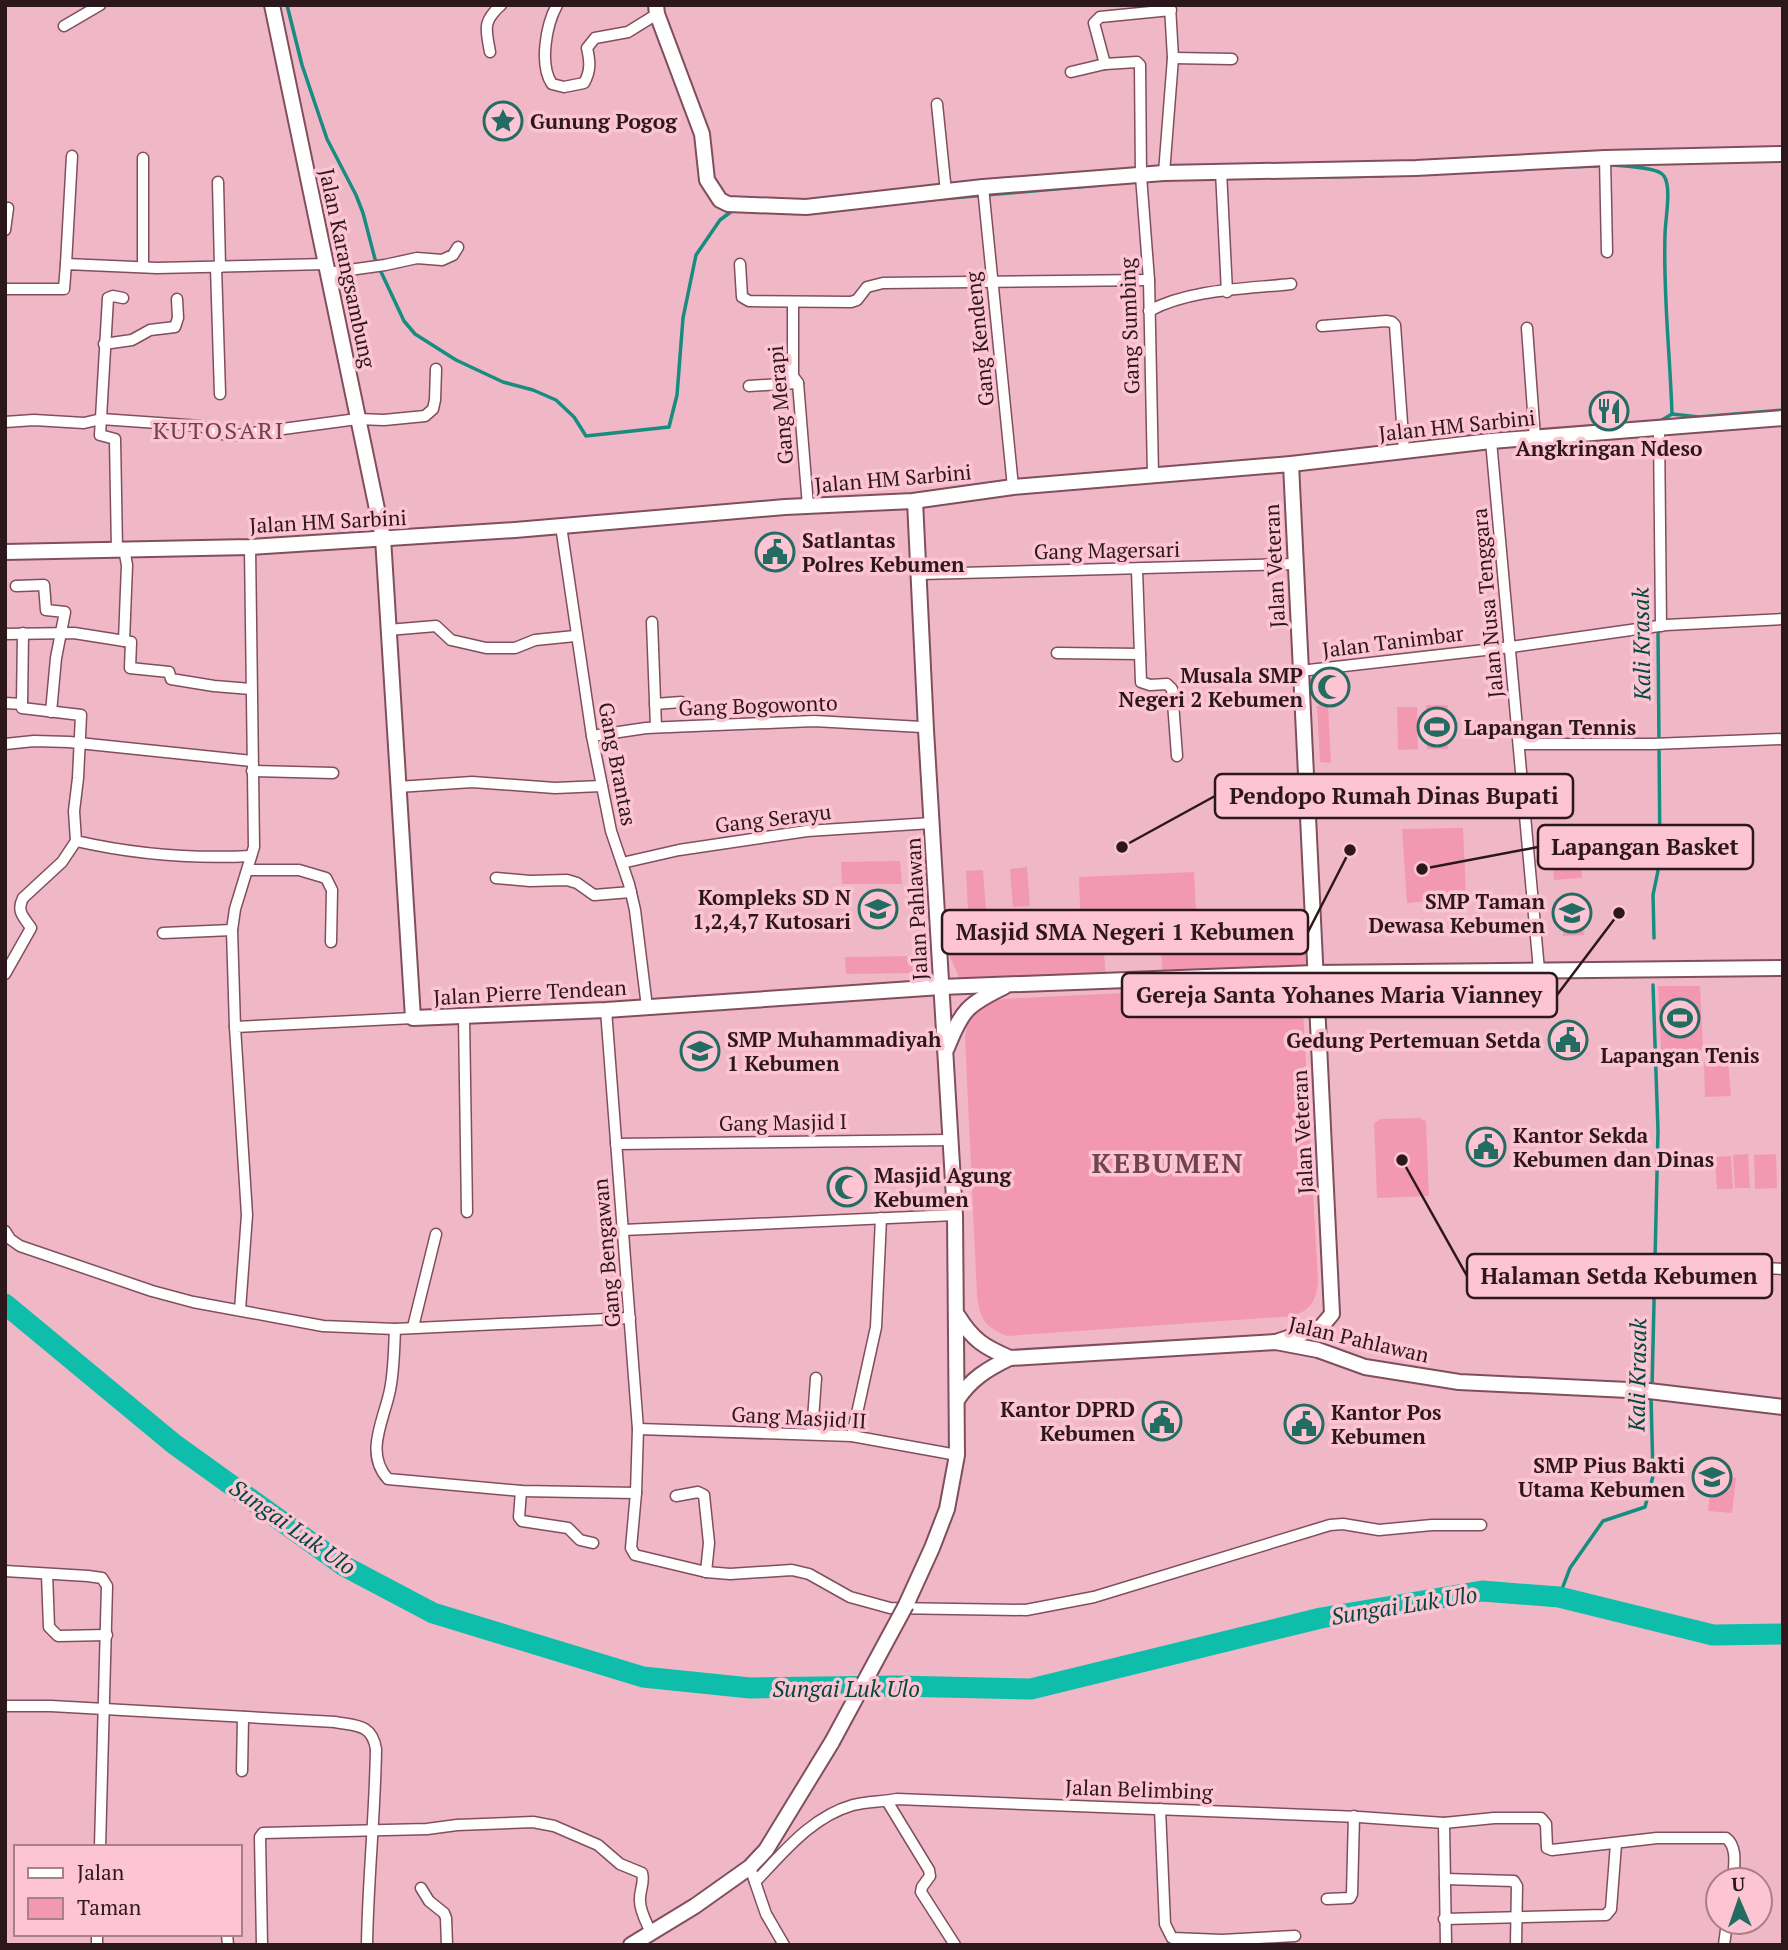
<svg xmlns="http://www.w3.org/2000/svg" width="1788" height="1950" viewBox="0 0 1788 1950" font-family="'PT Serif',serif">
  <rect width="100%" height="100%" fill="#f0b8c6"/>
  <!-- green -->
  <g fill="#f398b1">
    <path d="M 1328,705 L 1331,763 L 1320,762 L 1317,706 Z"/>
    <path d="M 1426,705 L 1448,705 L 1448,749 L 1427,749 Z"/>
    <path d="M 1397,707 L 1417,707 L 1418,749 L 1398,750 Z"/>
    <path d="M 1463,828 L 1466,896 L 1440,896 L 1440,900 L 1407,903 L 1402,829 Z"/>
    <path d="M 1579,838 L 1582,878 L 1554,880 L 1551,839 Z"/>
    <path d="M 900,861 L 902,884 L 842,884 L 841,862 Z"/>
    <path d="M 1027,867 L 1030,906 L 1013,907 L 1010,869 Z"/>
    <path d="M 983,870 L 986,909 L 968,910 L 966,871 Z"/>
    <path d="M 1194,872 L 1197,930 L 1081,935 L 1079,877 Z"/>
    <path d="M 1562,917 L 1582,917 L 1584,935 L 1563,936 Z"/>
    <path d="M 1317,945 L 1319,967 L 1163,978 L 1161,951 Z"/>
    <path d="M 1104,952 L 1106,980 L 963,986 L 949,955 Z"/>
    <path d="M 918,956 L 918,973 L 846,974 L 845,957 Z"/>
    <path d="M 1281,985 C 1295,990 1299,996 1303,1010 L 1318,1282 C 1316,1301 1312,1308 1294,1316 L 1007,1336 C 984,1326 981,1321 977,1296 L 965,1037 C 969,1009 977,1006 1003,999 Z"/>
    <path d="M 1658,986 L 1700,986 L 1703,1050 L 1661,1050 Z"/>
    <path d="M 1728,1061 L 1731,1096 L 1705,1097 L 1704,1062 Z"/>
    <path d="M 1419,1118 L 1426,1121 L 1429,1196 L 1377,1198 L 1374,1124 L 1380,1119 Z"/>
    <path d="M 1748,1154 L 1750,1188 L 1735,1188 L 1733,1155 Z"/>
    <path d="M 1776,1154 L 1777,1188 L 1755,1189 L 1754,1155 Z"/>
    <path d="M 1731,1156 L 1733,1189 L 1717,1189 L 1715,1157 Z"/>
    <path d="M 1712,1475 L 1736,1478 L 1732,1513 L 1708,1511 Z"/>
  </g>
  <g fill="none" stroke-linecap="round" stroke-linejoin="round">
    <!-- stream -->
    <g stroke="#178c7f" stroke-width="3.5">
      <path d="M 287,5 L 302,65 L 327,139 L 356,195 L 363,213 L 375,259 L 404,321 L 415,334 L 456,360 L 503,382 L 533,390 L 556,400 L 574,417 L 586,436 L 669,427 L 677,395 L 683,318 L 696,255 L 720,220 L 732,211 L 738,211"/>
      <path d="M 1613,165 C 1624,166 1659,167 1664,176 C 1672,188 1665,220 1665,235 C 1663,294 1670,354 1672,414 L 1657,423"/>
      <path d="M 1566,167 L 1597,166"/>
      <path d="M 1317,177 L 1383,176"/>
      <path d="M 917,201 L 1101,185"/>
      <path d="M 1672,414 L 1699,417 L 1783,410"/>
      <path d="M 1654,938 L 1653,895 L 1660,861 L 1658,629"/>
      <path d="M 1652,1388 L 1658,1131 L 1653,985"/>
      <path d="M 1559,1597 L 1570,1568 L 1603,1521 L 1645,1507 L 1653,1476 L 1651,1396"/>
    </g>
    <!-- river -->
    <path stroke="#0fbeaa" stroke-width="21" d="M 5,1304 L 174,1444 L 344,1566 L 433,1613 L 643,1677 L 750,1688 L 897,1686 L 1031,1689 L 1321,1618 L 1482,1591 L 1559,1597 L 1713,1635 L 1783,1634"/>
    <defs>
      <g id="street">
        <path d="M 557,5 C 546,25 539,65 552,84 L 564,87 L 584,83 C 591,71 590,61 587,48 L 595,38 L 628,32 L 657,14"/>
        <path d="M 64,26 L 100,5"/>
        <path d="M 490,52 C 486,29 482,22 501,5"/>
        <path d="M 1173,58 L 1232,59"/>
        <path d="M 1071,72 L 1105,64"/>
        <path d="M 937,104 L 946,192"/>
        <path d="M 1605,158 L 1607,252"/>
        <path d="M 1221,171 L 1227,292"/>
        <path d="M 1164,173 L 1173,58 L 1170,6"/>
        <path d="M 218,182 L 220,267"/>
        <path d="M 983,187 L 1013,487"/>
        <path d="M 5,230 L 8,208"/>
        <path d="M 66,264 L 72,156"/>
        <path d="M 740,264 L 742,297 L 749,301 L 851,302 L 857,300 L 867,287 L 883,283 L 1149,280"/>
        <path d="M 143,267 L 143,158"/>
        <path d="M 216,267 L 220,394"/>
        <path d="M 328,273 L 385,265 L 417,258 L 442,260 L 453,255 L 458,247"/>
        <path d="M 5,289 L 64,289 L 66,264 L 157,268 L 326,264"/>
        <path d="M 793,302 L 793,376 L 798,383 L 808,506"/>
        <path d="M 1149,311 C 1190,289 1245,289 1291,284"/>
        <path d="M 1322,326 L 1386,321 L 1392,322 L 1395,325 L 1404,451"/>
        <path d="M 1527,328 L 1535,438"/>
        <path d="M 104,344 L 132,340 L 150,330 L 175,327 L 178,318 L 177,299"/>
        <path d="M 749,386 L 798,383"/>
        <path d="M 5,422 L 34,420 L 84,423 L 101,419 L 201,426 L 222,434 L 238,435 L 357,419 L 384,420 L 425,416 L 433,409 L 435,400 L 436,369"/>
        <path d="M 1659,428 L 1661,626"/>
        <path d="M 1491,441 L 1539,970"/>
        <path d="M 1153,475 L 1149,280 L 1141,176 L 1140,65 L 1137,62 L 1105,64 L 1094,23 L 1100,17 L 1171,10"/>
        <path d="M 561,526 L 592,736 L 611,831 L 629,884 L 635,910 L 647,1007"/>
        <path d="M 117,550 L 115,439 L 100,435 L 108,298 L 113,296 L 123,298"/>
        <path d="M 1137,570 L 1141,682 L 1150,685 L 1167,684 L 1172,689 L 1177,756"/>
        <path d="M 920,574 L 1295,564"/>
        <path d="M 16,586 L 44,585 L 46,610 L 65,612 L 56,658 L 51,712"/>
        <path d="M 652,622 L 656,727"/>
        <path d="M 388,630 L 436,626 L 451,640 L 486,648 L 515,648 L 535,640 L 575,636"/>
        <path d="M 5,634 L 74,633 L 131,642 L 130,668 L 169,672 L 171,679 L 214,686 L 251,689"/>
        <path d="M 124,641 L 127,565 L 124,549"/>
        <path d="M 1057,653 L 1140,654"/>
        <path d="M 1300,671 L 1511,647 L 1666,625 L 1783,619"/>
        <path d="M 5,703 L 22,704 L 22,708 L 81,715 L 78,778 L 74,811 L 76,841 C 133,854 192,859 251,856"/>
        <path d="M 22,704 L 23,633"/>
        <path d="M 655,704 L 681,702"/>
        <path d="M 592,736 L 646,728 L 814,721 L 922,727 L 926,730"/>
        <path d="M 5,744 L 34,741 L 69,742 L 252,761"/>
        <path d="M 1520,744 L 1653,744 L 1783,739"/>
        <path d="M 252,771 L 333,773"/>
        <path d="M 398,787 L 472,782 L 555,788 L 602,786"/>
        <path d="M 622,863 L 679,850 L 807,831 L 932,823"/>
        <path d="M 248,870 L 299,870 L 326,878 L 332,890 L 331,942"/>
        <path d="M 496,878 L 530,881 L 567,880 L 577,883 L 594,895 L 631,892"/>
        <path d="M 163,933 L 232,930"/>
        <path d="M 5,974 L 31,928 C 24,917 16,912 23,898 L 62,862 L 76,841"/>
        <path d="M 464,1016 L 467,1212"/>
        <path d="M 235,1027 L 232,930 L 235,909 L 254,847 L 250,547"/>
        <path d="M 616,1144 L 950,1140"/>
        <path d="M 623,1230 L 955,1215"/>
        <path d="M 5,1231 L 10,1239 L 20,1246 L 152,1291 L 193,1302 L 323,1326 L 395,1329 L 630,1318"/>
        <path d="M 1676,1264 L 1783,1269"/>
        <path d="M 240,1310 L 247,1215 L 235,1027 L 413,1018"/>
        <path d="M 413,1327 L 436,1234"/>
        <path d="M 395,1329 C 394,1350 394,1370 390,1390 C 384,1420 364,1453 388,1479 L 521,1491 L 636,1493 L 638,1429 L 606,1010"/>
        <path d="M 638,1429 L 852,1436 L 957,1455"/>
        <path d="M 812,1433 L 816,1378"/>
        <path d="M 852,1436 L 876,1327 L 881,1218"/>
        <path d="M 521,1491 L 519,1517 L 522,1521 L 568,1528 L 580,1540 L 593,1543"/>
        <path d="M 636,1493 L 631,1548 L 635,1555 L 706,1572 L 730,1574 L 792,1570 L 809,1574 L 850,1597 L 890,1608 L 1026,1610 L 1094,1597 L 1330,1525 L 1343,1524 L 1379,1530 L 1432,1525 L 1481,1525"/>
        <path d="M 676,1496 L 698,1492 L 704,1495 L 709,1543 L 706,1572"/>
        <path d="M 5,1571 L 88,1576 L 102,1578 L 107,1586 L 100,1847"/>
        <path d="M 47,1574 L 49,1627 L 58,1636 L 107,1635"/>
        <path d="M 5,1706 L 51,1706 L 335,1722 C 357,1726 372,1724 376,1749 C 375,1815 368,1879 367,1945"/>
        <path d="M 242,1771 L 243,1717"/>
        <path d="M 887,1801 L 929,1870 L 930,1876 L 922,1887 L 921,1892 L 955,1945"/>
        <path d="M 1160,1809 L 1165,1924 L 1172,1938 L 1222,1940 L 1295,1936"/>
        <path d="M 1444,1823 L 1494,1818 L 1541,1818 L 1546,1824 L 1547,1848 L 1552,1850 L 1657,1838 L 1726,1838 C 1738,1847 1734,1866 1733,1880"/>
        <path d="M 750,1867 L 755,1882 C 784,1852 811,1817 853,1805 C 867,1801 882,1802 897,1799 L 1359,1817 L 1444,1823 L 1446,1945"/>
        <path d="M 1445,1879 L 1514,1881 L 1517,1886 L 1516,1945"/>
        <path d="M 755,1882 L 766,1914 L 784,1945"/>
        <path d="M 421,1888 L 429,1901 L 444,1913 L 446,1918 L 447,1945"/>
        <path d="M 1327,1899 L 1350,1898 L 1352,1894 L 1354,1816"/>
        <path d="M 1444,1919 L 1606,1915 L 1611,1909 L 1616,1844"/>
        <path d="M 227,1934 L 228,1945"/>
        <path d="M 97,1945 L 97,1934"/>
        <path d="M 262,1945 L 260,1837 L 263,1833 L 427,1829 L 457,1825 L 533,1822 L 554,1826 L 598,1845 L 620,1864 L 642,1873 C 645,1883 639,1891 640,1901 C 640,1912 647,1923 651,1933"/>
        <path d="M 1724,1945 L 1727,1922"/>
      </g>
      <g id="secondary">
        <path d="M 272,5 L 383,538 L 413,1018 L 606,1010 L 941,987 L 1314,973 L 1783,968"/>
        <path d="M 656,5 L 657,14 L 702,134 L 707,180 L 720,200 L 728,204 L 806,207 L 983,187 L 1164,173 L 1416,168 L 1605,158 L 1783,154"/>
        <path d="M 5,552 L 250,547 L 515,530 L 785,507 L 913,501 L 1013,487 L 1291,464 L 1491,441 L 1783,418"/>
        <path d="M 1278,978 L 1296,985 L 1316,1006"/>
        <path d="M 947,1048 C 962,1010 967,1005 1004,987"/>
        <path d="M 958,1316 C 973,1340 984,1347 1010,1358"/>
        <path d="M 1276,1342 L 1321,1327 L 1332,1314 L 1291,464"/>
        <path d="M 957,1400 C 971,1379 987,1369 1010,1358 L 1276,1342 L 1318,1350 L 1365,1367 L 1459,1382 L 1649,1391 L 1783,1407"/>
        <path d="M 906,1605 L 932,1548 L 947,1509 L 957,1455 L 955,1215 L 926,730 L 915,501"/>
        <path d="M 631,1945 L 695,1906 L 750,1867 L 766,1850 L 832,1742"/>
      </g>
    </defs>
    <!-- street casing -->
    <use href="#street" stroke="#804f5d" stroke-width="13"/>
    <!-- secondary casing -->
    <use href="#secondary" stroke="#804f5d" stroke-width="18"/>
    <!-- street -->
    <use href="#street" stroke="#fff" stroke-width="10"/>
    <!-- secondary -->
    <use href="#secondary" stroke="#fff" stroke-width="14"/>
    <defs>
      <path id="secondary-bridge" d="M 832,1742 L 906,1605"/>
    </defs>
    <!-- secondary-bridge casing -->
    <use href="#secondary-bridge" stroke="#804f5d" stroke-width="18" stroke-linecap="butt"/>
    <!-- secondary-bridge -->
    <use href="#secondary-bridge" stroke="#fff" stroke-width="14"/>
  </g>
  <!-- icons -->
  <defs>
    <symbol id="sight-ring" viewBox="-11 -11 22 22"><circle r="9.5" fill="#fdc4d3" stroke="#246b61" stroke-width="1.5"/><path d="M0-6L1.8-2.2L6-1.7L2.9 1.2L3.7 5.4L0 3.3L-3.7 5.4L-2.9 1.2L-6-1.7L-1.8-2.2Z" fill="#246b61"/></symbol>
    <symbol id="restaurant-ring" viewBox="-11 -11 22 22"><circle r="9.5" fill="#fdc4d3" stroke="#246b61" stroke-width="1.5"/><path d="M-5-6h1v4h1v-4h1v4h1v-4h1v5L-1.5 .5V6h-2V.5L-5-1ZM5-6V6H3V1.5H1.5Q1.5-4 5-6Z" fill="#246b61"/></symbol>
    <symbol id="civic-ring" viewBox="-11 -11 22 22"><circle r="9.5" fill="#fdc4d3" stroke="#246b61" stroke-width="1.5"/><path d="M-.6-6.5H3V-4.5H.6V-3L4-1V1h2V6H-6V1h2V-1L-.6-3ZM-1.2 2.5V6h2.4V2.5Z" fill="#246b61"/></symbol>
    <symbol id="mosque-ring" viewBox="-11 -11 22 22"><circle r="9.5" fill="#fdc4d3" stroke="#246b61" stroke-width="1.5"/><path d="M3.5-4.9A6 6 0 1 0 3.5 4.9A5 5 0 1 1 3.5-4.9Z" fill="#246b61"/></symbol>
    <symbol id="stadium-ring" viewBox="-11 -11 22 22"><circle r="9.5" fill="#fdc4d3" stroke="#246b61" stroke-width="1.5"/><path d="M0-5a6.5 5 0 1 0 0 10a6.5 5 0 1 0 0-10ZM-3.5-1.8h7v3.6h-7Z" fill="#246b61"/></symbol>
    <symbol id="school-ring" viewBox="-11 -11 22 22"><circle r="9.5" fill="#fdc4d3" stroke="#246b61" stroke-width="1.5"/><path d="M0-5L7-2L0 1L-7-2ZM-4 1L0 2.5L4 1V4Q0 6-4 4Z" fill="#246b61"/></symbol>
  </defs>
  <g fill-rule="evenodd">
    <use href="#sight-ring" x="481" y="99" width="44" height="44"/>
    <use href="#restaurant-ring" x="1587" y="389" width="44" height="44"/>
    <use href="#civic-ring" x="753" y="530" width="44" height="44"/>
    <use href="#mosque-ring" x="1308" y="665" width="44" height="44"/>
    <use href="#stadium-ring" x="1415" y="705" width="44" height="44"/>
    <use href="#school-ring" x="856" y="887" width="44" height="44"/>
    <use href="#school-ring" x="1550" y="891" width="44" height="44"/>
    <use href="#stadium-ring" x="1658" y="996" width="44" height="44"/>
    <use href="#civic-ring" x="1546" y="1018" width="44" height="44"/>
    <use href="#school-ring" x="678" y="1029" width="44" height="44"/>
    <use href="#civic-ring" x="1464" y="1125" width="44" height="44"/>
    <use href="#mosque-ring" x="825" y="1165" width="44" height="44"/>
    <use href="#civic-ring" x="1140" y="1399" width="44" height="44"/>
    <use href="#civic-ring" x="1282" y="1402" width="44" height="44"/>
    <use href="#school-ring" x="1690" y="1455" width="44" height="44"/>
  </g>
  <g text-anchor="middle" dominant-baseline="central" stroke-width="7" stroke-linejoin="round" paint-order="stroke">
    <!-- poi labels -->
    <g font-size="21" font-weight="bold" fill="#2b171c" stroke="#fdc4d3" text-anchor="start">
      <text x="530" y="121">Gunung Pogog</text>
      <text x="1609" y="448" text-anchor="middle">Angkringan Ndeso</text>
      <text x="802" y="540">Satlantas<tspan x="802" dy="24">Polres Kebumen</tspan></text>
      <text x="1303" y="675" text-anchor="end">Musala SMP<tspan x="1303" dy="24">Negeri 2 Kebumen</tspan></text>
      <text x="1464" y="727">Lapangan Tennis</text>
      <text x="851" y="897" text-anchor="end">Kompleks SD N<tspan x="851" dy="24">1,2,4,7 Kutosari</tspan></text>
      <text x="1545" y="901" text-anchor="end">SMP Taman<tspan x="1545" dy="24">Dewasa Kebumen</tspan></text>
      <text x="727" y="1039">SMP Muhammadiyah<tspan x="727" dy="24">1 Kebumen</tspan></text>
      <text x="1541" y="1040" text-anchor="end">Gedung Pertemuan Setda</text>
      <text x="1680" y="1055" text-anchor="middle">Lapangan Tenis</text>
      <text x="1513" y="1135">Kantor Sekda<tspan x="1513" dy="24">Kebumen dan Dinas</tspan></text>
      <text x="874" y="1175">Masjid Agung<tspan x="874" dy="24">Kebumen</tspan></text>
      <text x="1135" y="1409" text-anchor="end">Kantor DPRD<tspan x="1135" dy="24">Kebumen</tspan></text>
      <text x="1331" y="1412">Kantor Pos<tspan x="1331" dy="24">Kebumen</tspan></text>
      <text x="1685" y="1465" text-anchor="end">SMP Pius Bakti<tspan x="1685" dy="24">Utama Kebumen</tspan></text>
    </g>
    <!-- street labels -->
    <g font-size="21" fill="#2b171c" stroke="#fdc4d3">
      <text transform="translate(348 268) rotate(78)">Jalan Karangsambung</text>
      <text transform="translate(1129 326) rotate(-92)">Gang Sumbing</text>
      <text transform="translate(979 339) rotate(-96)">Gang Kendeng</text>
      <text transform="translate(780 405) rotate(-95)">Gang Merapi</text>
      <text transform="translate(1457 425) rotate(-6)">Jalan HM Sarbini</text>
      <text transform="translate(893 478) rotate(-5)">Jalan HM Sarbini</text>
      <text transform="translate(328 521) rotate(-3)">Jalan HM Sarbini</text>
      <text transform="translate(1107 550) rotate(-1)">Gang Magersari</text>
      <text transform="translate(1274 566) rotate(-93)">Jalan Veteran</text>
      <text transform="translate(1487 603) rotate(-95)">Jalan Nusa Tenggara</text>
      <text transform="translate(1393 641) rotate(-7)">Jalan Tanimbar</text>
      <text transform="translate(758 705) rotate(-2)">Gang Bogowonto</text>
      <text transform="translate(618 764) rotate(79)">Gang Brantas</text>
      <text transform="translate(773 818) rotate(-7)">Gang Serayu</text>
      <text transform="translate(916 909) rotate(-93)">Jalan Pahlawan</text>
      <text transform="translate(530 992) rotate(-3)">Jalan Pierre Tendean</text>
      <text transform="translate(783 1122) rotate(-1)">Gang Masjid I</text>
      <text transform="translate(1302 1132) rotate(-93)">Jalan Veteran</text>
      <text transform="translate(606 1253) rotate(-95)">Gang Bengawan</text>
      <text transform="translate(1359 1339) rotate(13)">Jalan Pahlawan</text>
      <text transform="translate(799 1417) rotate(3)">Gang Masjid II</text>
      <text transform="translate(1139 1789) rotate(2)">Jalan Belimbing</text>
    </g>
    <!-- water labels -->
    <g font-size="23" font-style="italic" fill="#054840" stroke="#fdc4d3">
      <text transform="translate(1641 644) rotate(-91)">Kali Krasak</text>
      <text transform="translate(1637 1375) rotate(-89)">Kali Krasak</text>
      <text transform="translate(293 1527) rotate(35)">Sungai Luk Ulo</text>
      <text transform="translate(1404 1605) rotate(-9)">Sungai Luk Ulo</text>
      <text x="846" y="1688">Sungai Luk Ulo</text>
    </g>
    <!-- quarter labels -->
    <g font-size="24" letter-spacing="2" fill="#71424f" stroke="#fdc4d3">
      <text x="219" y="430">KUTOSARI</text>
    </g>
    <!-- district labels -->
    <g font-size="28" font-weight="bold" letter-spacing="2" fill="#71424f" stroke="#fdc4d3">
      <text x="1168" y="1162">KEBUMEN</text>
    </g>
  </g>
  <!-- callouts -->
  <path fill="none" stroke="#2b171c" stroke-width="2.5" d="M1122 847L1215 796M1422 869L1538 847M1350 850L1308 932M1619 913L1557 995M1402 1160L1467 1276"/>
  <g fill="#2b171c" stroke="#fdc4d3" stroke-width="2.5">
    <circle cx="1122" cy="847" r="7"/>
    <circle cx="1422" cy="869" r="7"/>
    <circle cx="1350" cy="850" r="7"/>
    <circle cx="1619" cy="913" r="7"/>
    <circle cx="1402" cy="1160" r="7"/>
  </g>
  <g fill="#fdc4d3" stroke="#2b171c" stroke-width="2.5">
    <rect x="1215" y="774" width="358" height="44" rx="7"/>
    <rect x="1538" y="825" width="215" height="44" rx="7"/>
    <rect x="942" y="910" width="366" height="44" rx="7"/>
    <rect x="1122" y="973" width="435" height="44" rx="7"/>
    <rect x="1467" y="1254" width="305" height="44" rx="7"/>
  </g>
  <g font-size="23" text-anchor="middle" font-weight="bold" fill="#2b171c">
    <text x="1394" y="804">Pendopo Rumah Dinas Bupati</text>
    <text x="1645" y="855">Lapangan Basket</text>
    <text x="1125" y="940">Masjid SMA Negeri 1 Kebumen</text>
    <text x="1339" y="1003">Gereja Santa Yohanes Maria Vianney</text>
    <text x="1619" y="1284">Halaman Setda Kebumen</text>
  </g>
  <!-- border -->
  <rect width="1788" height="1950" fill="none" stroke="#2b171c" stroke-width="14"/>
  <!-- legend -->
  <rect x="14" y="1845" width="228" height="91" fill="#fdc4d3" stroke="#a97f8a" stroke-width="2"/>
  <rect x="28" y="1868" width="35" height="10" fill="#ffffff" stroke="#a97f8a" stroke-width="2"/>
  <text x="77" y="1880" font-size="21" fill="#2b171c">Jalan</text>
  <rect x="28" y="1898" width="35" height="21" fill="#f398b1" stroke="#a97f8a" stroke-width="2"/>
  <text x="77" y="1915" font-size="21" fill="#2b171c">Taman</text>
  <!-- north arrow -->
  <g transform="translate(1739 1901) rotate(358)"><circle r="33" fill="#fdc4d3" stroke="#a97f8a" stroke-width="2"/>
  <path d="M0-5L12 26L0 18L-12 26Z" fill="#246b61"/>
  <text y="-10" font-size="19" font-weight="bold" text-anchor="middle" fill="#2b171c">U</text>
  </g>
</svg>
